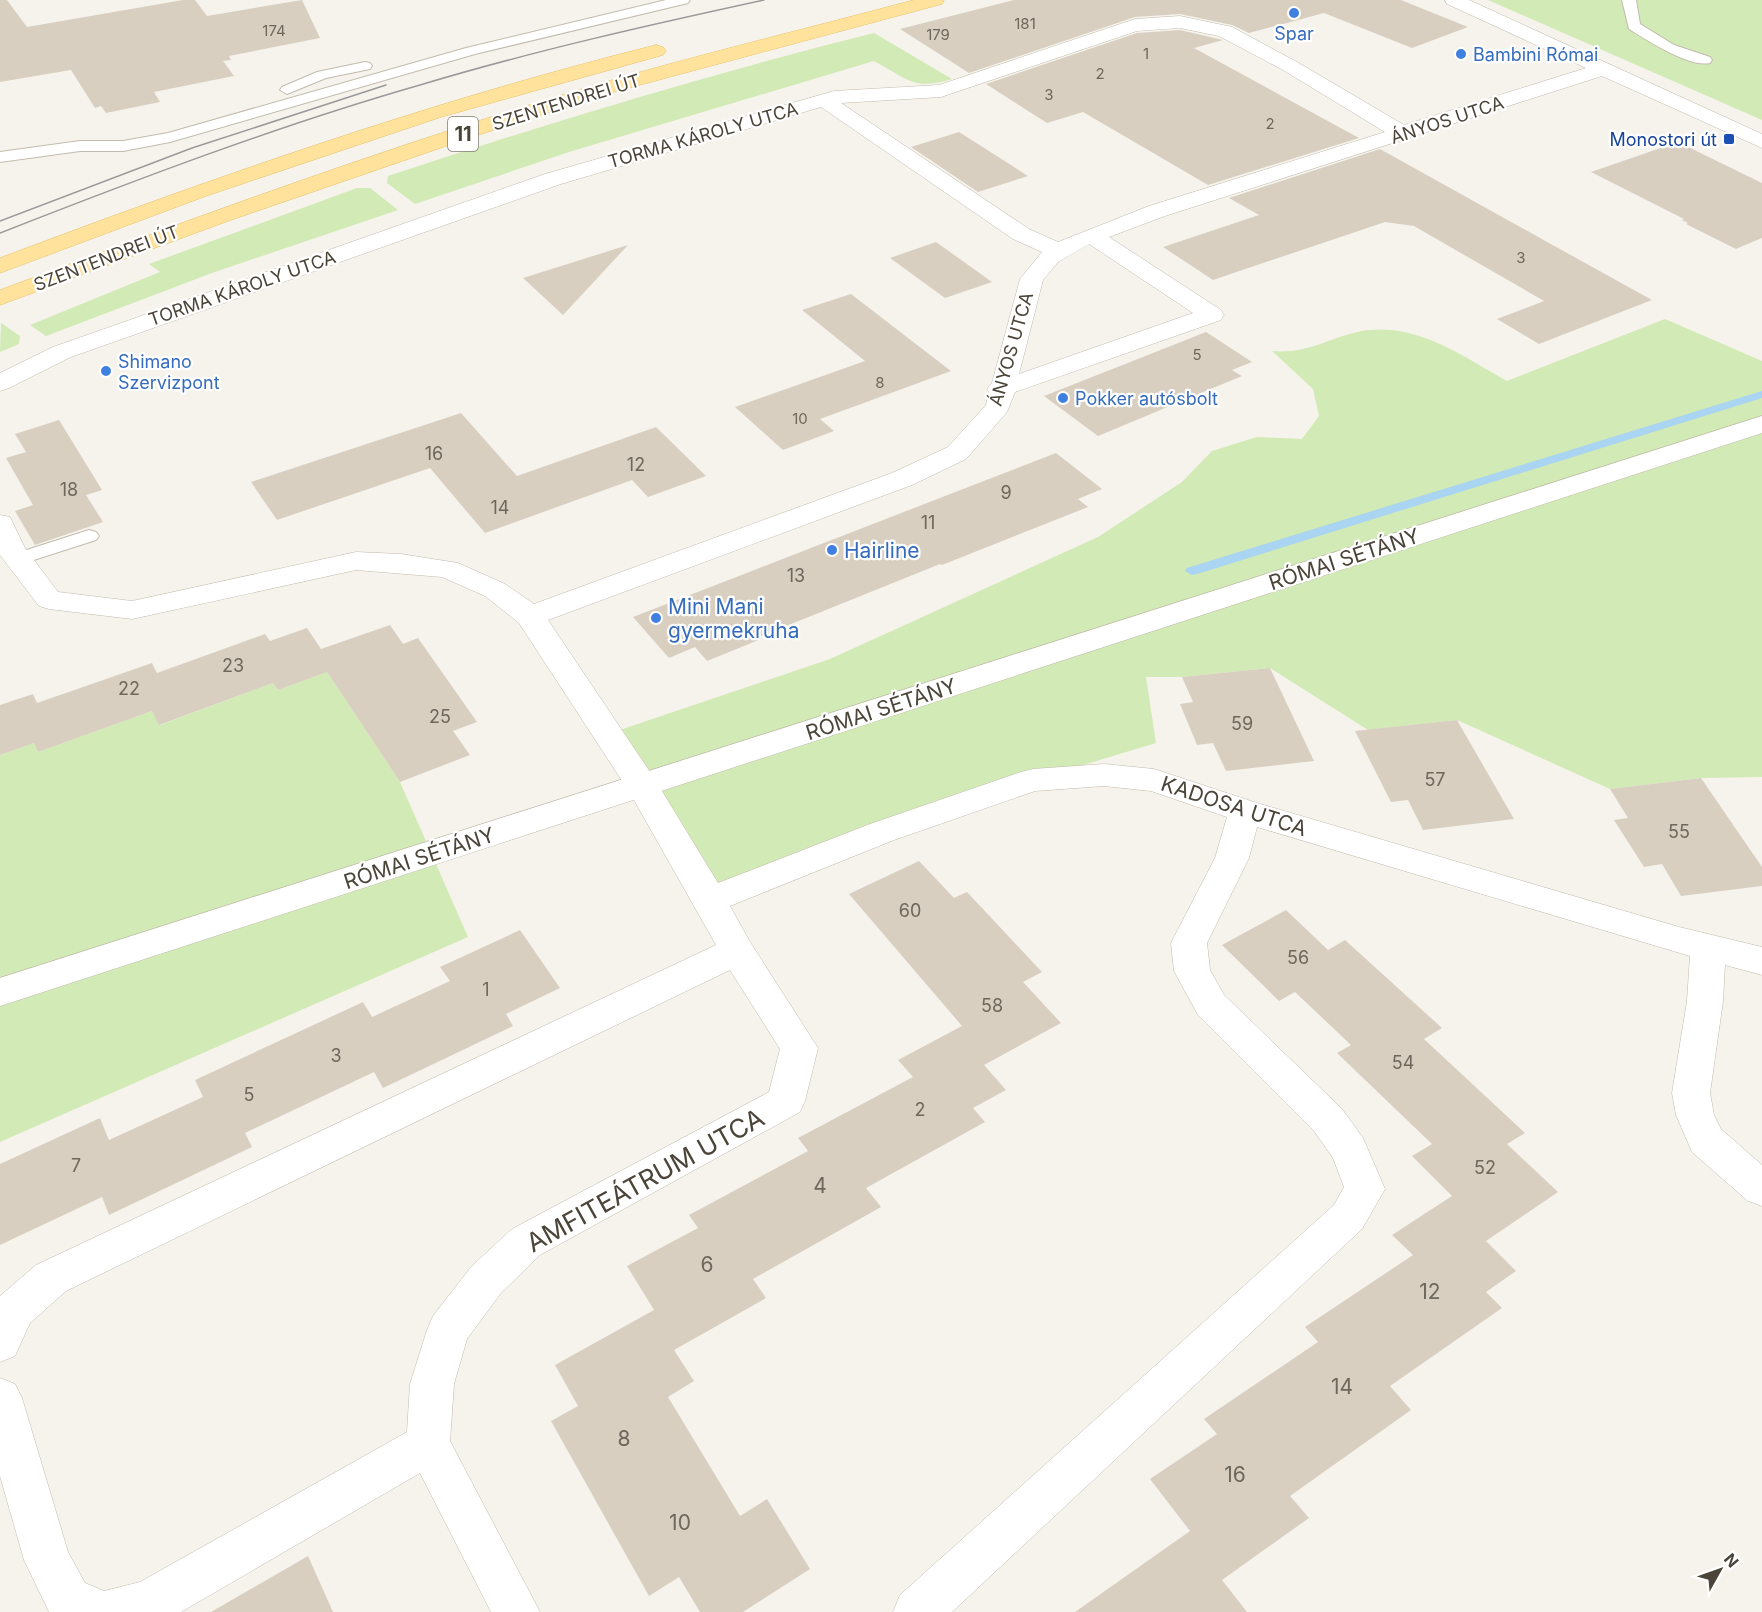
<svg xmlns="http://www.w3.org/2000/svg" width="1762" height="1612" viewBox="0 0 1762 1612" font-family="Inter,sans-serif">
  <rect width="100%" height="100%" fill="#f6f3ec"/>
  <!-- green -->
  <g fill="#d2eab5">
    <path d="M 1488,0 L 1762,0 L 1762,120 Z"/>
    <path d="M 874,33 L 952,79 C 913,91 908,79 874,61 L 569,152 L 415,204 L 387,183 L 388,176 C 548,123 710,74 874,33 Z"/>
    <path d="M 357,188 L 370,188 L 398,210 L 212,273 L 46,336 L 30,325 L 160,272 L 149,264 Z"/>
    <path d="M 1665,319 L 1762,361 L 1762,777 L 1701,778 L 1610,789 L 1457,720 L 1368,730 L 1270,668 L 1182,677 L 1146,677 L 1156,743 L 1033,780 L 710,900 L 608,734 L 830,659 L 1098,537 L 1182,482 L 1212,451 L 1257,437 L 1302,439 L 1319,416 L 1313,389 L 1272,351 C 1307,354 1324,340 1357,332 C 1414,320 1460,355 1507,381 Z"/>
    <path d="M 1,323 L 20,336 L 19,344 L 0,352 Z"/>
    <path d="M 327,672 L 400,782 L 468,937 L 0,1142 L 0,755 L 34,743 L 38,752 L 152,711 L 160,725 L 273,683 L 278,690 Z"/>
  </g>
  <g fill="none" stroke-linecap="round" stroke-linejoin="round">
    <!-- stream -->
    <path fill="#a9d4f2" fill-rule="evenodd" d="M 1762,391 L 1762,398 L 1197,574 L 1192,575 L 1185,571 L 1187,568 Z"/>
  </g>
  <!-- building -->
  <g fill="#d8cfc1">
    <path d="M 0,0 L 7,0 L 27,27 L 183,0 L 195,0 L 207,16 L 302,0 L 320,38 L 229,56 L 231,60 L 223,61 L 234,76 L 154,92 L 160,102 L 106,113 L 101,106 L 95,108 L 71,70 L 0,82 Z"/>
    <path d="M 1014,0 L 1401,0 L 1468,27 L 1412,48 L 1324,13 L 1249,33 L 1232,25 L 1180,14 L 1135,17 L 969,73 L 900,29 Z"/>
    <path d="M 1180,30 L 1223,40 L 1194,48 L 1359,138 L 1208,185 L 1083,112 L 1047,123 L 986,84 L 1137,33 Z"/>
    <path d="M 959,132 L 1028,176 L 978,192 L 911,147 Z"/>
    <path d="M 1678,142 L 1762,183 L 1762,238 L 1736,249 L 1686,224 L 1688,223 L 1682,220 L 1684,219 L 1591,172 Z"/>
    <path d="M 1380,149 L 1549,243 L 1652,300 L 1539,344 L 1497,319 L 1544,301 L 1414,226 L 1385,222 L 1213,280 L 1163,247 L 1259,215 L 1229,198 Z"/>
    <path d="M 936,242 L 992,282 L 945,298 L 890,258 Z"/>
    <path d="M 628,245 L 563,315 L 523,278 Z"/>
    <path d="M 851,294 L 951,371 L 820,419 L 834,431 L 783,450 L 735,407 L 865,361 L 802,310 Z"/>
    <path d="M 1206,332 L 1252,362 L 1232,370 L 1242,376 L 1098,436 L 1044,396 Z"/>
    <path d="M 461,413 L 517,476 L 656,427 L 706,476 L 648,497 L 632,480 L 485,533 L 430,468 L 277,520 L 251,482 Z"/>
    <path d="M 59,420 L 102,490 L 86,495 L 103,522 L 35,545 L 15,511 L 33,505 L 6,458 L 26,452 L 15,434 Z"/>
    <path d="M 1056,453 L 1102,489 L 1078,499 L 1088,507 L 942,565 L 940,564 L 759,637 L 761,639 L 707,661 L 695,647 L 669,658 L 633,617 Z"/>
    <path d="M 390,625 L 403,644 L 418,638 L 477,722 L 453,731 L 470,755 L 400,782 L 327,672 L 278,690 L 273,683 L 159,725 L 152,711 L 38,752 L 34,743 L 0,755 L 0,705 L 33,694 L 37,703 L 152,663 L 157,673 L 265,634 L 270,641 L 307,628 L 321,649 Z"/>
    <path d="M 1270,668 L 1314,761 L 1226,771 L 1213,743 L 1197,745 L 1180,704 L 1193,702 L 1182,677 Z"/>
    <path d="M 1457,720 L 1514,819 L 1423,830 L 1408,800 L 1391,802 L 1355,731 Z"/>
    <path d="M 1701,778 L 1762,867 L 1762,886 L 1681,896 L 1662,864 L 1644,867 L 1614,820 L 1628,818 L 1610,789 Z"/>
    <path d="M 919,861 L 954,898 L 967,892 L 1042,972 L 1023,982 L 1061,1023 L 984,1065 L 1006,1090 L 973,1108 L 985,1122 L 866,1188 L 881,1207 L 753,1279 L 766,1298 L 674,1350 L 694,1381 L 668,1397 L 740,1516 L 767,1499 L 810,1569 L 743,1612 L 700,1612 L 679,1577 L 649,1596 L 551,1421 L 578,1406 L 555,1365 L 654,1310 L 627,1266 L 698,1228 L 689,1215 L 808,1151 L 798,1138 L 913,1077 L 898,1060 L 962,1026 L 849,894 Z"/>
    <path d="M 1286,910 L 1328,950 L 1345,940 L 1442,1028 L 1424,1039 L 1525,1133 L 1507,1144 L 1558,1192 L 1486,1241 L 1516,1271 L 1486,1292 L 1502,1308 L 1390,1386 L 1411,1410 L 1290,1496 L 1309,1518 L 1222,1580 L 1247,1612 L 1075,1612 L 1190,1531 L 1150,1479 L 1217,1434 L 1204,1419 L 1318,1342 L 1305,1327 L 1413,1255 L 1392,1235 L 1452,1196 L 1412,1156 L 1432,1144 L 1337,1053 L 1351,1045 L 1295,992 L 1279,1001 L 1222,945 Z"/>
    <path d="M 520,930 L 560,988 L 506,1014 L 513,1026 L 383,1088 L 374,1072 L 245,1133 L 252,1147 L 109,1215 L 102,1197 L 0,1245 L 0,1164 L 100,1118 L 109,1140 L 203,1097 L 195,1080 L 363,1002 L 372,1017 L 450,981 L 440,967 Z"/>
    <path d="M 308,1556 L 333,1612 L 211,1612 Z"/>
  </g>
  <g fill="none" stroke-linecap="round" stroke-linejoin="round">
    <defs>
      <g id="service">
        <path d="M 666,0 L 690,0 L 688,3 L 475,54 L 170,142 L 123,151 L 80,151 L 0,162 L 0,152 L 80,141 L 123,141 L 168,133 L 466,48 Z"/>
        <path d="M 1622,0 L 1636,0 L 1640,24 L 1674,45 L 1710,57 L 1712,60 L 1710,63 C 1689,68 1647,40 1629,29 Z"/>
        <path d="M 365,62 L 370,63 L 372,66 L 370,69 L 326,78 L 287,94 L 280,90 L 282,87 L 317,72 Z"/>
        <path d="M 89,530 L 96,532 L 99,536 L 96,540 L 18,565 L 11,563 L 8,559 L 11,555 Z"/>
      </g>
      <path id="pedestrian" d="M 1762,416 L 1762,433 L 0,1006 L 0,978 Z"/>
      <path id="minor" d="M 1445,0 L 1469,0 L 1762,134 L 1762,148 L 1602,76 L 1165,216 L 1109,237 L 1221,310 L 1224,315 L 1221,320 L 1015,392 L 1007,412 L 966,459 L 912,485 L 548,620 L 654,778 L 718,883 L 870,824 L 1021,772 L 1033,769 L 1104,764 L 1154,769 L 1257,803 L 1679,927 L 1762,947 L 1762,975 L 1725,965 L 1723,1001 L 1710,1093 L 1714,1115 L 1721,1129 L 1762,1165 L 1762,1206 L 1748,1201 L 1692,1152 L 1676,1115 L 1672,1093 L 1687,1001 L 1690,956 L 1257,827 L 1249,858 L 1207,943 L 1210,970 L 1224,995 L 1342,1109 L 1363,1138 L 1385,1189 L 1362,1229 L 952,1612 L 893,1612 L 900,1595 L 1334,1205 L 1344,1187 L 1333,1158 L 1314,1131 L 1198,1015 L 1174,971 L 1171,943 L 1215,858 L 1227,817 L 1151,791 L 1104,786 L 1035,791 L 894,840 L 730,906 L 750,942 L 818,1048 L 805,1101 L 800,1112 L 540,1255 L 501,1293 L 467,1339 L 454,1384 L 450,1441 L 540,1612 L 491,1612 L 420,1473 L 181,1612 L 49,1612 L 24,1560 L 0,1476 L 0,1378 L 15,1384 L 22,1398 L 68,1552 L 85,1583 L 104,1591 L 140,1582 L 407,1432 L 410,1384 L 427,1330 L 433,1316 L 471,1267 L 512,1229 L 769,1092 L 780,1049 L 730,970 L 66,1291 L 30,1323 L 15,1356 L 0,1362 L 0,1296 L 36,1265 L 716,945 L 630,793 L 519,623 L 485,596 L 442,577 L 356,570 L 132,619 L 49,609 L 39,606 L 0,555 L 0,515 L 10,517 L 25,548 L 58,592 L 132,601 L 356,552 L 401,554 L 458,563 L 505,584 L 534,604 L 892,473 L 948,447 L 986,405 L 989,392 L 987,389 L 992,383 L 1020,279 L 1042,252 L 1013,239 L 821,107 L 561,184 L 71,357 L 9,388 L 0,391 L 0,373 L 53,347 L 545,174 L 834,91 L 939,85 L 1135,19 L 1180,16 L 1232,27 L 1297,62 L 1404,125 L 1586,68 L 1447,4 ZM 1180,28 L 1219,36 L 1283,70 L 1385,132 L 1149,206 L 1058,242 L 1029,229 L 841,103 L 941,97 L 1137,31 ZM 1089,244 L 1193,313 L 1019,374 L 1043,280 L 1058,262 Z"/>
      <g id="primary">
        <path d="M 914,0 L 944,0 L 942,4 L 617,91 L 481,134 L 228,221 L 0,305 L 0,290 C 199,216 398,143 602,83 C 705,53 810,28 914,0 Z"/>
        <path d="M 656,45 L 663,47 L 666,51 L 663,55 L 441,117 L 206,196 L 0,273 L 0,258 C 215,177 432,101 656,45 Z"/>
      </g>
    </defs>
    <!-- service casing -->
    <use href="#service" stroke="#c2bbae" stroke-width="2"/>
    <!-- pedestrian casing -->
    <use href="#pedestrian" stroke="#c2bbae" stroke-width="1"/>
    <!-- minor casing -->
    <use href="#minor" stroke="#c2bbae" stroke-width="1"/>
    <!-- primary casing -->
    <use href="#primary" stroke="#e6c16a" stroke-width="1"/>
    <!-- service -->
    <use href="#service" fill="#fff" fill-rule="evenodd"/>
    <!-- pedestrian -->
    <use href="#pedestrian" fill="#fff" fill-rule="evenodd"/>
    <!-- minor -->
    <use href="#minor" fill="#fff" fill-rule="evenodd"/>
    <!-- primary -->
    <use href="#primary" fill="#ffe39c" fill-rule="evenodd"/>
    <!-- tram -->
    <g stroke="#9a9a9a" stroke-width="1.5">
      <path d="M 0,221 L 192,148 L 386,85"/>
      <path d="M 0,233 C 138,179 277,126 420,85 C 533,51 649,25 764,0"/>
    </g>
  </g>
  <!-- markers -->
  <g fill="#3f7fe0" stroke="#fff" stroke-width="2">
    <circle cx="1294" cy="13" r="6"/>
    <circle cx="1461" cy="54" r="6"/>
    <circle cx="106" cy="371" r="6"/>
    <circle cx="1063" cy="398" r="6"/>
    <circle cx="832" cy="550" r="6"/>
    <circle cx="656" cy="618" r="6"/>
  </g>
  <rect fill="#1a4fb4" stroke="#fff" stroke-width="2" x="1723" y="133" width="12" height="12" rx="3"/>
  <g text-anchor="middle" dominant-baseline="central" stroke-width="4.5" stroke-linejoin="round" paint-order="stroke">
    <!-- far-number labels -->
    <g font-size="15" fill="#6e675b">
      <text x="1025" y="23">181</text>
      <text x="274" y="30">174</text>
      <text x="938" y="34">179</text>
      <text x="1146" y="53">1</text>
      <text x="1100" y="73">2</text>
      <text x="1049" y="94">3</text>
      <text x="1270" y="123">2</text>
      <text x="1521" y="257">3</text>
      <text x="1197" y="354">5</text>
      <text x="880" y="382">8</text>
      <text x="800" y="418">10</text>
    </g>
    <!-- far-shop labels -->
    <g font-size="18" fill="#366cbe" stroke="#fff" text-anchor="start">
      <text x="1294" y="33" text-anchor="middle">Spar</text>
      <text x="1473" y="54">Bambini Római</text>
      <text x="118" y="361">Shimano<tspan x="118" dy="21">Szervizpont</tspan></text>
      <text x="1075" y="398">Pokker autósbolt</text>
    </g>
    <!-- far-street labels -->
    <g font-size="18" fill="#4b4439" stroke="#fff">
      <text transform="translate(566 102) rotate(-17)">SZENTENDREI ÚT</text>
      <text transform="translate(1447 120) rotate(-18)">ÁNYOS UTCA</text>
      <text transform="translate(703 135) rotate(-16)">TORMA KÁROLY UTCA</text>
      <text transform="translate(106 258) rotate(-21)">SZENTENDREI ÚT</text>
      <text transform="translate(242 288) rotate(-19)">TORMA KÁROLY UTCA</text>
      <text transform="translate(1011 349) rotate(-74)">ÁNYOS UTCA</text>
    </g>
    <!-- far-transit labels -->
    <g font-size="18" fill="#164399" stroke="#fff" text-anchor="end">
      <text x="1717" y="139">Monostori út</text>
    </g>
    <!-- number labels -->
    <g font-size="18" fill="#6e675b">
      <text x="434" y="453">16</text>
      <text x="636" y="464">12</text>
      <text x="69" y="489">18</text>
      <text x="1006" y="492">9</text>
      <text x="500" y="507">14</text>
      <text x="928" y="522">11</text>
      <text x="796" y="575">13</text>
      <text x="233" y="665">23</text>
      <text x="129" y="688">22</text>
      <text x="440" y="716">25</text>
      <text x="1242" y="723">59</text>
      <text x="1435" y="779">57</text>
      <text x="1679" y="831">55</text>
      <text x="910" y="910">60</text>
      <text x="1298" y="957">56</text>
      <text x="486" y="989">1</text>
      <text x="992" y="1005">58</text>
      <text x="336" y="1055">3</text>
      <text x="1403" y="1062">54</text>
      <text x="249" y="1094">5</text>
      <text x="920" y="1109">2</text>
      <text x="76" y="1165">7</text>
      <text x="1485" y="1167">52</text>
    </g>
    <!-- shield labels -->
    <rect fill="#fff" stroke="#817c74" stroke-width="1.5" x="448" y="117" width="30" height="34" rx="4.5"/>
    <g font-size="20" font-weight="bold" fill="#4b4439">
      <text x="463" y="134">11</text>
    </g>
    <!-- shop labels -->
    <g font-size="21" fill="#366cbe" stroke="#fff" text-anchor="start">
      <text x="844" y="550">Hairline</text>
      <text x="668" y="606">Mini Mani<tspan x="668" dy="24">gyermekruha</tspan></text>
    </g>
    <!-- street labels -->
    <g font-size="21" fill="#4b4439" stroke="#fff">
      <text transform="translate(1344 559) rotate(-18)">RÓMAI SÉTÁNY</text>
      <text transform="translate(881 709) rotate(-18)">RÓMAI SÉTÁNY</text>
      <text transform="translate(1234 806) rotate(18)">KADOSA UTCA</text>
      <text transform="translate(419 858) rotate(-18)">RÓMAI SÉTÁNY</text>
    </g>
    <!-- near-number labels -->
    <g font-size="21" fill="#6e675b">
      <text x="820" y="1185">4</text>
      <text x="707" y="1264">6</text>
      <text x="1430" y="1291">12</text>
      <text x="1342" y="1386">14</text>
      <text x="624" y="1438">8</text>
      <text x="1235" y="1474">16</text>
      <text x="680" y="1522">10</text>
    </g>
    <!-- near-street labels -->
    <g font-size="26" fill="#4b4439" stroke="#fff">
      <text transform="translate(645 1180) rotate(-29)">AMFITEÁTRUM UTCA</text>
    </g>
  </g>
  <!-- north arrow -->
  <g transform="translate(1720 1570) rotate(50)" stroke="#ffffff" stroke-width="4.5" paint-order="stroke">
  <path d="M0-4.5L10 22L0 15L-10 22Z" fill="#4b4439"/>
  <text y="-9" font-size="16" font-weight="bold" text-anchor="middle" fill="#4b4439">N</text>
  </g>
</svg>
